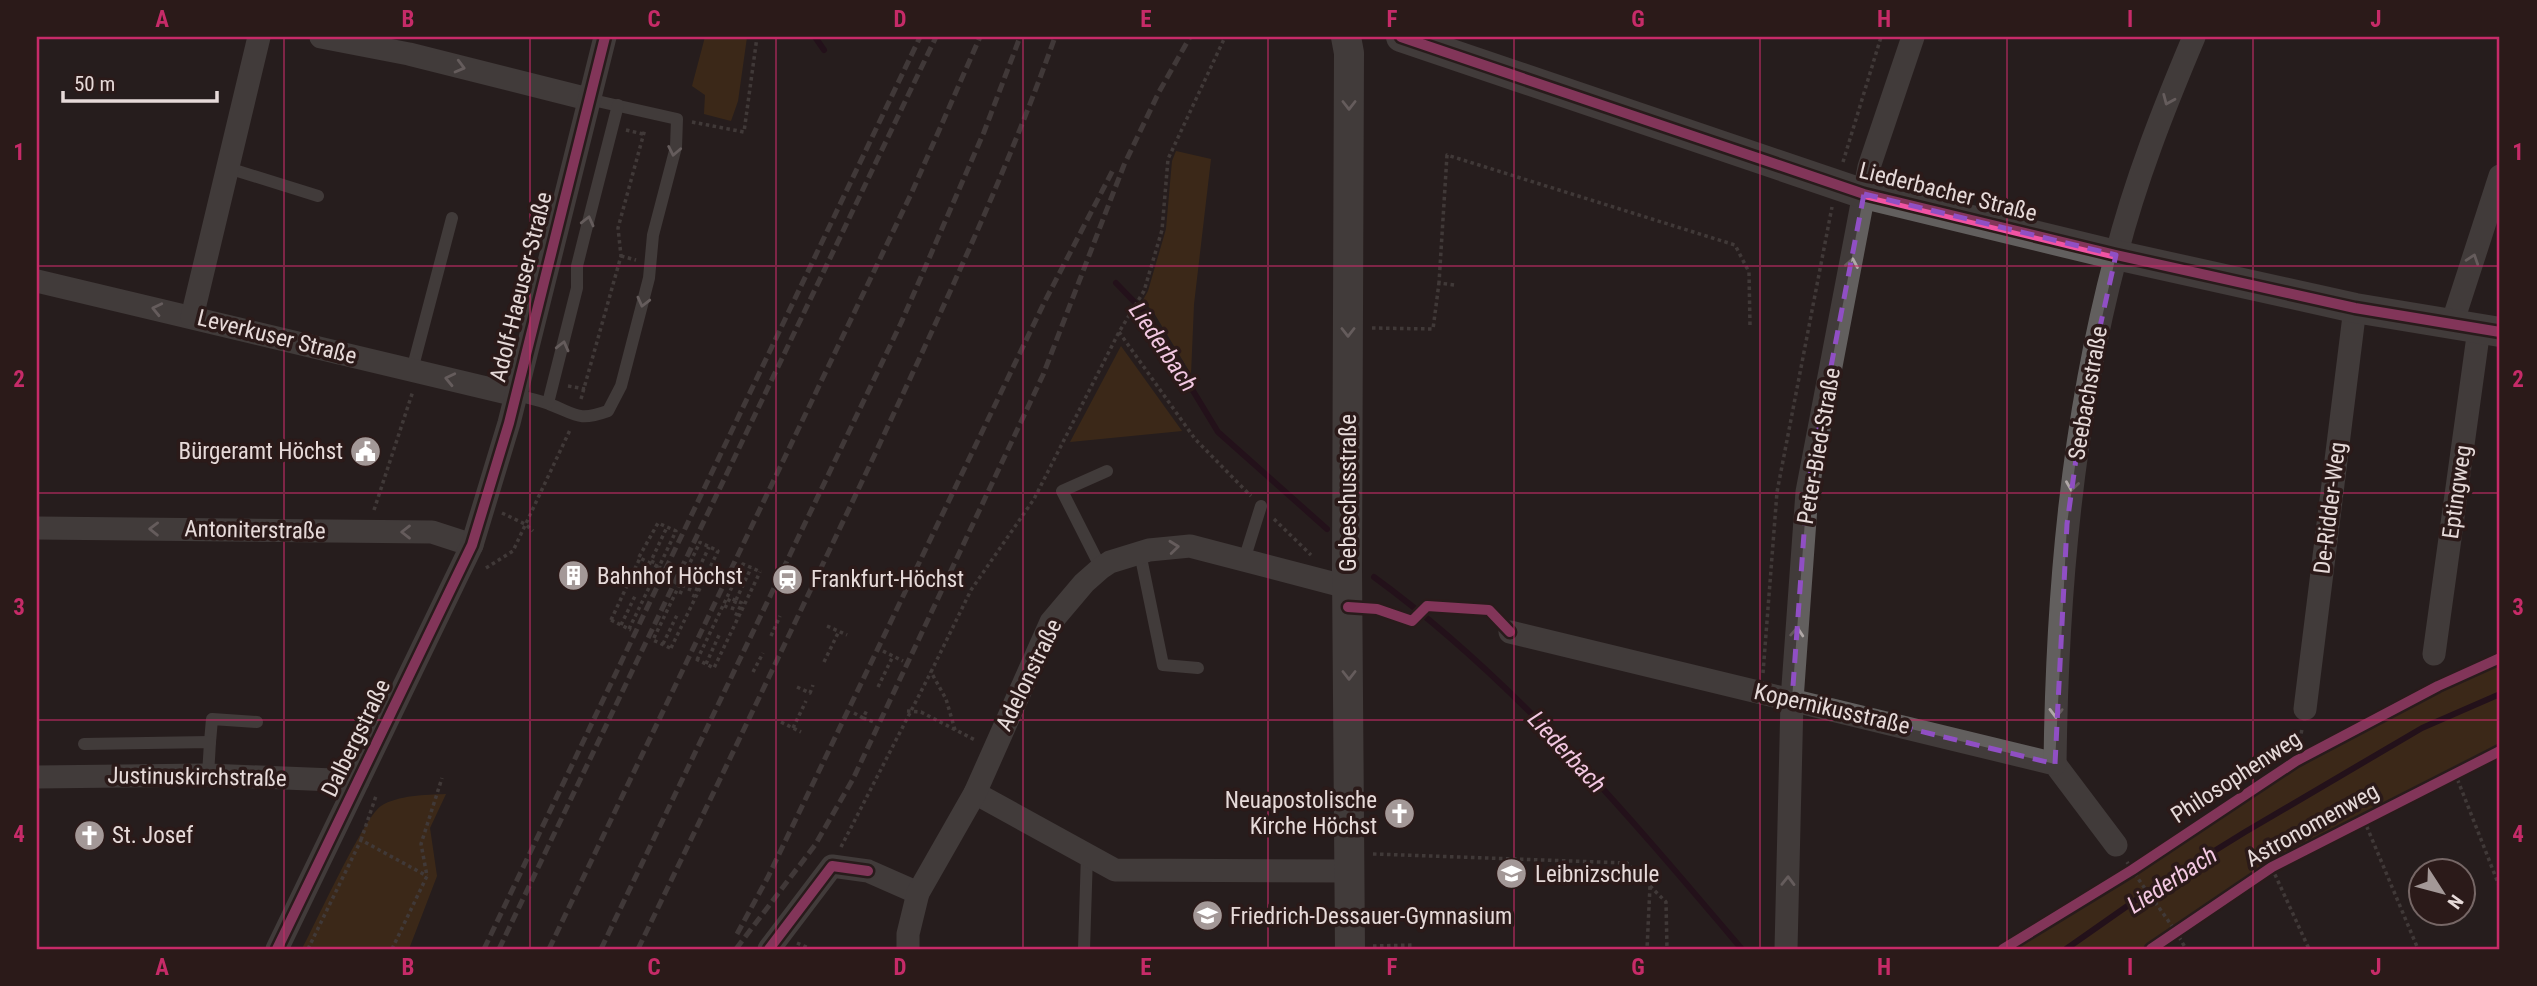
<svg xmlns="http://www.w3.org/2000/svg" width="2537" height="986" viewBox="0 0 2537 986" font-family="'Roboto Condensed',sans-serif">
  <rect width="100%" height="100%" fill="#271e1d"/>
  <!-- green -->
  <g fill="#553712">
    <path d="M 705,37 L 747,37 L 738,101 L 731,121 L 704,114 L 705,95 L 692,86 Z"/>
    <path d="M 1176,151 L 1211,159 L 1194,304 L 1191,374 L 1154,313 L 1143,300 L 1148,291 L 1166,229 L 1172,161 Z"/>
    <path d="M 1121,346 L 1182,431 L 1070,442 Z"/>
    <path d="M 2500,659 L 2500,752 L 2364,820 L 2150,949 L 2007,949 L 2296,761 L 2420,696 Z"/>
    <path d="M 446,794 L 430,828 L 437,876 L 409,949 L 302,949 C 315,925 364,817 381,806 C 398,795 426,795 446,794 Z"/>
  </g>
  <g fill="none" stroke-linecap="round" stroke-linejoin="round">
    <!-- stream -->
    <g stroke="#210318" stroke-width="6">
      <path d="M 815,37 L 824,50"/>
      <path d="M 1116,283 L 1147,315 L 1218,432 L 1327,529"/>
      <path d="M 1374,577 C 1514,679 1629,816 1741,948"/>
      <path d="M 2066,949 L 2143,895 L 2245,832 L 2422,728 L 2500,694"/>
    </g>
    <!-- path -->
    <g stroke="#615b5a" stroke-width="3.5" stroke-dasharray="3.5 3.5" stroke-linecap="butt">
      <path d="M 692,122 L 744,132 L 757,37"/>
      <path d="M 626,130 L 643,134"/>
      <path d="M 1843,162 L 1881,37"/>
      <path d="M 621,256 L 636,260"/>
      <path d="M 1454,285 L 1439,283 L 1447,155 L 1735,245 L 1749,272 L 1750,326"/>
      <path d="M 1372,328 L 1433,329 L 1439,283"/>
      <path d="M 1119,332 L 1195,439 L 1251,496"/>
      <path d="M 568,386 L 585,389"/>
      <path d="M 581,399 L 621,256 L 618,228 L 645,129"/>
      <path d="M 374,510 L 413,391"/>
      <path d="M 502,513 L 525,524 L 533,531"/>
      <path d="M 1274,519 L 1311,555"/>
      <path d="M 639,557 L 658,523 L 676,531 L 659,567 L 661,568"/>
      <path d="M 486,568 L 513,551 L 570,430"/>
      <path d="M 649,580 L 657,564 L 651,561 L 667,527"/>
      <path d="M 693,581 L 709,547"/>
      <path d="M 689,591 L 692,582 L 695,584"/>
      <path d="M 680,594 L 687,578 L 699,584 L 692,600"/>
      <path d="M 736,600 L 751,568"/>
      <path d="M 725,608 L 730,598 L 742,603 L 734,619"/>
      <path d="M 732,610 L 735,602 L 738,603"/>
      <path d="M 611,620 L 640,558 L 650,563"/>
      <path d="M 611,620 L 631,630"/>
      <path d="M 621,625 L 636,594"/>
      <path d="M 827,626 L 847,635"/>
      <path d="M 629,629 L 659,567 L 650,563 L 647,571"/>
      <path d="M 771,636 L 780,616"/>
      <path d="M 663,644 L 678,613"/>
      <path d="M 670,648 L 653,640 L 700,542"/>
      <path d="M 671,648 L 718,551 L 699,542"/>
      <path d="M 883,651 L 903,661"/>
      <path d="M 696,659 L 714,668 L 760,572"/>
      <path d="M 697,660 L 743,564 L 761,572"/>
      <path d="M 824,662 L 839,631"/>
      <path d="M 706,664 L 720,633"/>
      <path d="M 753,672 L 763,653"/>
      <path d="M 1763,673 L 1777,492 L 1832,207"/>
      <path d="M 797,687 L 810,693 L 813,685"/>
      <path d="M 878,687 L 893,656"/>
      <path d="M 907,711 L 921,712 L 975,740"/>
      <path d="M 854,713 L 863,718 L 867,710"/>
      <path d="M 863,718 L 874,722"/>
      <path d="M 781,722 L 801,732"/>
      <path d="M 793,728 L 806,701"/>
      <path d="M 955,730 L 946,699 L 931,672 L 971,590 L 1034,499 L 1119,332 L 1144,291 L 1162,230 L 1168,159 L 1225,37"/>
      <path d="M 2296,761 L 2302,729"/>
      <path d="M 2455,773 L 2500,888"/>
      <path d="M 2364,820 L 2418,949"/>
      <path d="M 361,840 L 376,796"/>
      <path d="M 841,847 L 931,672"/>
      <path d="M 1373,854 L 1627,863 L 1650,886 L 1647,949"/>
      <path d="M 2127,862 C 2145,891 2169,918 2186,949"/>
      <path d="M 2272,868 L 2309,949"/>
      <path d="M 1650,886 L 1666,902 L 1667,949"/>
      <path d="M 797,943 L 811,949"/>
      <path d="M 1373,946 L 1415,945"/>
      <path d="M 308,949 L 361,840 L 427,876"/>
      <path d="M 392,949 L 427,876 L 421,844 L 442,778"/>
      <path d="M 2003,949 L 2132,870 L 2296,761 L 2438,686 L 2500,658"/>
      <path d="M 2151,949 L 2272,867 L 2500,751"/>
    </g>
    <!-- service -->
    <g stroke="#625f5e" stroke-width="12">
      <path d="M 228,168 L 318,196"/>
      <path d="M 412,370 L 452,218"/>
      <path d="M 516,395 C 527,398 539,400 549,404 C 576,414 577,422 608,411 L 621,386 L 649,278 L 653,235 L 676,147 L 677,119 L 588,99"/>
      <path d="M 548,403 L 577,288 L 577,266 L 584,238 L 618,105"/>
      <path d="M 1140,553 L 1163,665 L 1198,668"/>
      <path d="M 1244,560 L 1261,506"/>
      <path d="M 1101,568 L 1062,491 L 1107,471"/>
      <path d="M 210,742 L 212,719 L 257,722"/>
      <path d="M 84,744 L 210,742 L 208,775"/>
      <path d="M 1084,949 L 1087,854"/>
    </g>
    <!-- minor -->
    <g stroke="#625f5e" stroke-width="23">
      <path d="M 321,37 L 409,54 L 588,99"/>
      <path d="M 37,281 L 516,395"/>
      <path d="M 192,317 L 259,37"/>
      <path d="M 2452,324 L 2500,176"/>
      <path d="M 37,528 L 432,532 L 472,545"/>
      <path d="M 1510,632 L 2055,764 L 2116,845"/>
      <path d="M 2434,654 L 2479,329"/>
      <path d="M 2305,709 L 2355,308"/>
      <path d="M 2055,764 C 2057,593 2072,422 2116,256 C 2135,181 2164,108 2194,37"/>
      <path d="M 37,777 L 208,775 L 358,781"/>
      <path d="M 975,793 L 1115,870 L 1350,871"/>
      <path d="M 277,949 L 472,545 L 509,423 L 605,37"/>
      <path d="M 769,949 L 832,866 L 868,871 L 918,893"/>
      <path d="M 908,949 L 908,934 L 918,893 L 975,793 L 1051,622 L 1084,583 L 1101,568 L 1110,562 L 1149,550 L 1190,546 L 1347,587"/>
      <path d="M 1786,949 L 1792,700 L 1807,492 L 1869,167 L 1913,37"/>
    </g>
    <!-- tertiary -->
    <g stroke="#625f5e" stroke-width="30">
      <path d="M 1346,37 L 1349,53 L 1347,570 L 1350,949"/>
      <path d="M 1401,37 L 1864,194 L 2116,255 L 2355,308 L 2500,332"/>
    </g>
    <!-- rail -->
    <g stroke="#605a59" stroke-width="5" stroke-dasharray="10 5" stroke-linecap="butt">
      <path d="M 737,934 L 768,877 L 1044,303 L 1114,168"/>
      <path d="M 484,949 L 920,37"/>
      <path d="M 499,949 L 936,37"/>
      <path d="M 549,949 L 912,192 L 980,37"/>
      <path d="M 601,949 L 901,323 L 984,132 L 1020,37"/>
      <path d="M 638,949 C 718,784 797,619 875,454 C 939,316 1004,180 1055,37"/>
      <path d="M 736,949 L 815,845 L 853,779 L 1043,375 L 1124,165 L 1159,92 L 1190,37"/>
    </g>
    <defs>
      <g id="cycleway">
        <path d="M 1401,37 L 1864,194 L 2116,255 L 2355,308 L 2500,332"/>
        <path d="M 1348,607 L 1377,609 L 1412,621 L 1427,606 L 1489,610 L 1510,632"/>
        <path d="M 277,949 L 472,545 L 509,423 L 605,37"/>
        <path d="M 769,949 L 832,866 L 868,871"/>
        <path d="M 2003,949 L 2132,870 L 2296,761 L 2438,686 L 2500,658"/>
        <path d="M 2151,949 L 2272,867 L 2500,751"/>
      </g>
    </defs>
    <!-- cycleway casing -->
    <use href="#cycleway" stroke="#2b1a19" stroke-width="15"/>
    <!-- cycleway -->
    <use href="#cycleway" stroke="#f153a3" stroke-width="10"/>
  </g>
  <!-- one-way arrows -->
  <defs><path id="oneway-chevron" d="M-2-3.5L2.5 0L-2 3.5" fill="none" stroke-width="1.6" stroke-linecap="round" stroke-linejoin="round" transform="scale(1.75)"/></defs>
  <g stroke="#b1a9a8">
    <use href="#oneway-chevron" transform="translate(460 67) rotate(15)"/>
    <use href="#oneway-chevron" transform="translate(2168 100) rotate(113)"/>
    <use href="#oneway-chevron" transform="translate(1349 105) rotate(90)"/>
    <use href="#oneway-chevron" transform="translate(674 151) rotate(101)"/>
    <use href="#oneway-chevron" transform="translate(588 221) rotate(-76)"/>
    <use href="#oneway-chevron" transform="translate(2473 259) rotate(-71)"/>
    <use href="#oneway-chevron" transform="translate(1852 263) rotate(-80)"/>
    <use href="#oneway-chevron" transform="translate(643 302) rotate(104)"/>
    <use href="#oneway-chevron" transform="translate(157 309) rotate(-167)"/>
    <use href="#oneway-chevron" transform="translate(1348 332) rotate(90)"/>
    <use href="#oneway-chevron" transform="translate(563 346) rotate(-76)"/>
    <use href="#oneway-chevron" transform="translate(450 379) rotate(-167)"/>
    <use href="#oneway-chevron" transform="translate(2072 486) rotate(98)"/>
    <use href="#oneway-chevron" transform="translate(154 529) rotate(-179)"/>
    <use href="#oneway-chevron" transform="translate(406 532) rotate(-180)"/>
    <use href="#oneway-chevron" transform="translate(1174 547) rotate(-6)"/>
    <use href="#oneway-chevron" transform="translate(1797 632) rotate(-86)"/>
    <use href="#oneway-chevron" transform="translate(1349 675) rotate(90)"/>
    <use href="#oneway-chevron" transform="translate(2056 713) rotate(91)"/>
    <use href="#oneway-chevron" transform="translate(1788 881) rotate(-89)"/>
  </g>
  <!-- marked area -->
  <path d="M0 0H2537V986H0ZM 1864,194 L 2116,255 L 2085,394 L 2067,524 L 2055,764 L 1792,700 L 1807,492 Z" fill="#271e1d" fill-opacity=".55" fill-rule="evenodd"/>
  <path fill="none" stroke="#904fc4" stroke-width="5" stroke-dasharray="14 9" stroke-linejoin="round" d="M 1864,194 L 2116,255 L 2085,394 L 2067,524 L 2055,764 L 1792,700 L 1807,492 Z"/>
  <!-- grid -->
  <path fill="none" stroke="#c62b68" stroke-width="2" stroke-opacity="0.55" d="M 284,37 L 284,949M 530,37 L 530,949M 776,37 L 776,949M 1023,37 L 1023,949M 1268,37 L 1268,949M 1514,37 L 1514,949M 1760,37 L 1760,949M 2007,37 L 2007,949M 2253,37 L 2253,949M 37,266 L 2500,266M 37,493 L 2500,493M 37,720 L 2500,720"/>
  <!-- icons -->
  <defs>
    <symbol id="civic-disc" viewBox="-11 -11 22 22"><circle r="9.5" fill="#a39897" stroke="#2b1a19"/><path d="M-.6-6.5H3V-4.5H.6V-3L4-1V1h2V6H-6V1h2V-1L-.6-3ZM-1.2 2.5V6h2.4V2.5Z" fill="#fff"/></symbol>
    <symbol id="building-disc" viewBox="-11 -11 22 22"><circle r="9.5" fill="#a39897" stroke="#2b1a19"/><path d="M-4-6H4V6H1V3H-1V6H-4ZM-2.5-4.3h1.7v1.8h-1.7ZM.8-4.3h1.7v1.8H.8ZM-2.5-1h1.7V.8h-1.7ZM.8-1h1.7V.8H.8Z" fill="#fff"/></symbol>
    <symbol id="station-disc" viewBox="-11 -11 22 22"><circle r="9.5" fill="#a39897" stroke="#2b1a19"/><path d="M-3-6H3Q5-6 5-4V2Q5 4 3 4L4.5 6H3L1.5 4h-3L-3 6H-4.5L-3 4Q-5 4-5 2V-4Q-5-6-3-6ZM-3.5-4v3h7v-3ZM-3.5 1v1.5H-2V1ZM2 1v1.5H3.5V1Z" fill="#fff"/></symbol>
    <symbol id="church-disc" viewBox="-11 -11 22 22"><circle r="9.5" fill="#a39897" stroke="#2b1a19"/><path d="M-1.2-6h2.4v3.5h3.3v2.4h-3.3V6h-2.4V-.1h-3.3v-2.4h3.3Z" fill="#fff"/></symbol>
    <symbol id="school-disc" viewBox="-11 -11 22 22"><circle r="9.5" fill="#a39897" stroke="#2b1a19"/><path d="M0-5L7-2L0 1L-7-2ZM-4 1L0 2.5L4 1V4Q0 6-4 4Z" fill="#fff"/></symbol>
  </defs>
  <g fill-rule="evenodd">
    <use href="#civic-disc" x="348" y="434" width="35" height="35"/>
    <use href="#building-disc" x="556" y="558" width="35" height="35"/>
    <use href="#station-disc" x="770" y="562" width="35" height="35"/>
    <use href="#church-disc" x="1382" y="796" width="35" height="35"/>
    <use href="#church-disc" x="72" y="818" width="35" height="35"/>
    <use href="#school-disc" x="1494" y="856" width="35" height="35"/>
    <use href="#school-disc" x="1190" y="898" width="35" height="35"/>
  </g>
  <g text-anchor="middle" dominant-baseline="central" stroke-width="7" stroke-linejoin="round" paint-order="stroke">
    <!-- street labels -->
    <g font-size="23" fill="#e6dad9" stroke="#2b1a19">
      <text transform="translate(1948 192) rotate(14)">Liederbacher Straße</text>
      <text transform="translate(521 287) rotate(-76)">Adolf-Haeuser-Straße</text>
      <text transform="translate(277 337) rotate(14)">Leverkuser Straße</text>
      <text transform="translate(2088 393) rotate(-80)">Seebachstraße</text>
      <text transform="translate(1819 446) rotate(-80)">Peter-Bied-Straße</text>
      <text transform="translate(2457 492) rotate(-82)">Eptingweg</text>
      <text transform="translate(1348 493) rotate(-90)">Gebeschusstraße</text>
      <text transform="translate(2330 508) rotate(-83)">De-Ridder-Weg</text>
      <text transform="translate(255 530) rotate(1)">Antoniterstraße</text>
      <text transform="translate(1029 675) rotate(-64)">Adelonstraße</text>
      <text transform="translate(1832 709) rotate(13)">Kopernikusstraße</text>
      <text transform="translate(356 738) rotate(-64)">Dalbergstraße</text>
      <text transform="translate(197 777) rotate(1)">Justinuskirchstraße</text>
      <text transform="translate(2236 777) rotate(-33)">Philosophenweg</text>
      <text transform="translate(2312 825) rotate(-29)">Astronomenweg</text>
    </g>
    <!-- poi labels -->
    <g font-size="23" fill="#e6dad9" stroke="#2b1a19" text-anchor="start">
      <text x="343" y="451" text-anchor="end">Bürgeramt Höchst</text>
      <text x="597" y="576">Bahnhof Höchst</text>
      <text x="811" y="579">Frankfurt-Höchst</text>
      <text x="1377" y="800" text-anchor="end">Neuapostolische<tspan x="1377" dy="26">Kirche Höchst</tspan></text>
      <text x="112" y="835">St. Josef</text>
      <text x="1535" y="874">Leibnizschule</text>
      <text x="1230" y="916">Friedrich-Dessauer-Gymnasium</text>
    </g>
    <!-- water labels -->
    <g font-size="24" font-style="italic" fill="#f3c8e2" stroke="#2b1a19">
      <text transform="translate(1163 347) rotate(56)">Liederbach</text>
      <text transform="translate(1567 752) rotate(47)">Liederbach</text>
      <text transform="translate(2172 880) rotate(-33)">Liederbach</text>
    </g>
  </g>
  <!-- border -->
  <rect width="2537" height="986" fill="none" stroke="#2b1a19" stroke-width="77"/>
  <!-- north arrow -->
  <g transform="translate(2442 892) rotate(126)"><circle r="33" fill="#2b1a19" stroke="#766766" stroke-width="2"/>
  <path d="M0-5L12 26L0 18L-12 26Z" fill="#a39897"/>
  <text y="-10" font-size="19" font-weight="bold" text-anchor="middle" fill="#e6dad9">N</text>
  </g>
  <!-- scale -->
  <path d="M63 91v10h154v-10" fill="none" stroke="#e6dad9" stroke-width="3.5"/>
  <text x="74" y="91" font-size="21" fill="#e6dad9" stroke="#2b1a19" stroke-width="5" paint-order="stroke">50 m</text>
  <rect x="38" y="38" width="2460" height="910" fill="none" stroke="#c62b68" stroke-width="2.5"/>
  <g font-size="23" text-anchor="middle" font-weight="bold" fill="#c62b68">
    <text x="162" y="27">A</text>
    <text x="408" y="27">B</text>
    <text x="654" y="27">C</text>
    <text x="900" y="27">D</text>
    <text x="1146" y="27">E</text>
    <text x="1392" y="27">F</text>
    <text x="1638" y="27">G</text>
    <text x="1884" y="27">H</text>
    <text x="2130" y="27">I</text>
    <text x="2376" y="27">J</text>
    <text x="19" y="160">1</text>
    <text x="2518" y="160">1</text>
    <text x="19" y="387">2</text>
    <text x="2518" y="387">2</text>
    <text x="19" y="615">3</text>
    <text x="2518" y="615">3</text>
    <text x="19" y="842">4</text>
    <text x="2518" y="842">4</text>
    <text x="162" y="975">A</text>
    <text x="408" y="975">B</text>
    <text x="654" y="975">C</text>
    <text x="900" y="975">D</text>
    <text x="1146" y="975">E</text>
    <text x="1392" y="975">F</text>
    <text x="1638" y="975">G</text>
    <text x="1884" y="975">H</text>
    <text x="2130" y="975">I</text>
    <text x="2376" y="975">J</text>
  </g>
</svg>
